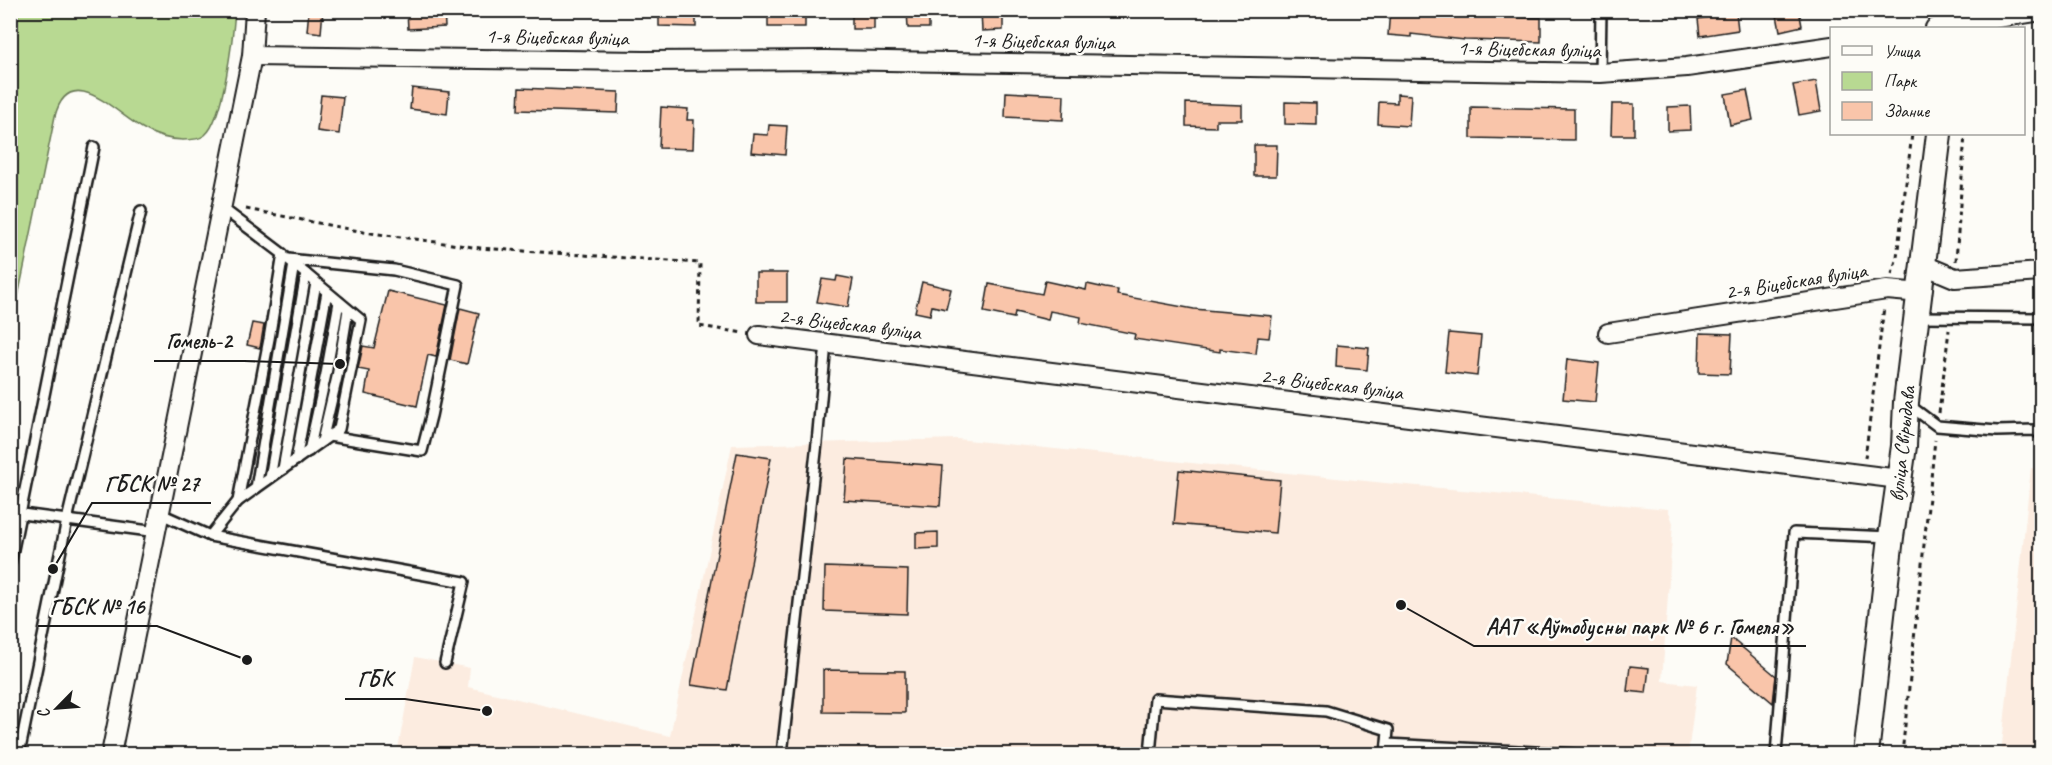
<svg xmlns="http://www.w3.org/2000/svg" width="2052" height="765" viewBox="0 0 2052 765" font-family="Caveat,sans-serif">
  <rect width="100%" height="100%" fill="#fdfcf7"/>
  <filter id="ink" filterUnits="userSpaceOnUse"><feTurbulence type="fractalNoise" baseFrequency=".0167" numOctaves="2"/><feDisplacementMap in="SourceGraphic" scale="12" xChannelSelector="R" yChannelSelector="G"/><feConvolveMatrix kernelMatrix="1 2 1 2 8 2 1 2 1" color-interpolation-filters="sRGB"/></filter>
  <g filter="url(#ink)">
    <!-- built -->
    <g fill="#fcece0">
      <path d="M 957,439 L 1385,483 L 1668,509 L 1673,523 L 1662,681 L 1697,685 L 1688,754 L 397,754 L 415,657 L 470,668 L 468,687 L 670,736 L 732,445 Z"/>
      <path d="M 2031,468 L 2042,469 L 2041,754 L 2001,754 Z"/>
    </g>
    <!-- green -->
    <path fill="#b8d992" stroke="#6a7a57" stroke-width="1.5" d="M 19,11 L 235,11 C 233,35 224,119 205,135 C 200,139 191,140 183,140 C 169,140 156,136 144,129 C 117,115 70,60 55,116 L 11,331 L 10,48 Z"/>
    <!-- building -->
    <g fill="#f9c5aa" stroke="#1c1c1c" stroke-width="1.5">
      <path d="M 309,10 L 323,10 L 321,33 L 307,31 Z"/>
      <path d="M 407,10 L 444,10 L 445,27 L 408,29 Z"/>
      <path d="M 659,10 L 696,10 L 696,27 L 659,26 Z"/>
      <rect x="768" y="10" width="37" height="17"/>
      <rect x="852" y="10" width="22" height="19"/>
      <path d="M 907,10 L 929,10 L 929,28 L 908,28 Z"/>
      <path d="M 981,10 L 1003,10 L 1003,30 L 982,31 Z"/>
      <path d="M 1390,10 L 1460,10 L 1459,16 L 1541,18 L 1541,42 L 1465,40 L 1411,34 L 1411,37 L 1388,35 Z"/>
      <path d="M 1776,10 L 1799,10 L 1802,26 L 1780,31 Z"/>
      <path d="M 1736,12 L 1738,30 L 1700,36 L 1698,19 Z"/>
      <path d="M 1816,81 L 1821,111 L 1799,115 L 1793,85 Z"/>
      <path d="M 412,88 L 449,92 L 447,114 L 410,109 Z"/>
      <path d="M 519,88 L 619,92 L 618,113 L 518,110 Z"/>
      <path d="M 1747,90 L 1753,120 L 1730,125 L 1725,94 Z"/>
      <path d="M 1006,92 L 1064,95 L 1063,120 L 1005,117 Z"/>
      <path d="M 1397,94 L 1411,95 L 1409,126 L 1378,124 L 1379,102 L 1397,103 Z"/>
      <path d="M 321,95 L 343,97 L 339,134 L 317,131 Z"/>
      <path d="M 1285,102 L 1316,103 L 1316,125 L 1285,124 Z"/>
      <path d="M 1186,103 L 1242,105 L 1242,120 L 1216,120 L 1216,127 L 1186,126 Z"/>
      <path d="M 1612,104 L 1634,104 L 1634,135 L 1611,135 Z"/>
      <path d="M 1690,106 L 1691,130 L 1668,131 L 1668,107 Z"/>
      <path d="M 661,107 L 688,109 L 687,120 L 694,120 L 693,149 L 659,148 Z"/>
      <path d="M 1471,107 L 1574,109 L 1574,140 L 1471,138 Z"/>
      <path d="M 769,125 L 787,126 L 785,155 L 751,152 L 753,134 L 768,135 Z"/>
      <path d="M 1254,145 L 1277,145 L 1276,176 L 1254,176 Z"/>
      <rect x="756" y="273" width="31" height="29"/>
      <path d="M 837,276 L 853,279 L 848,307 L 817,302 L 822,279 L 836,281 Z"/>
      <path d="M 1045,281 L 1086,290 L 1087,284 L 1105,288 L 1118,290 L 1117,295 L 1194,309 L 1272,316 L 1269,338 L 1258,337 L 1256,354 L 1220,349 L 1220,352 L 1134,339 L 1135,334 L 1080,323 L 1081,317 L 1050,311 L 1048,320 L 1015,312 L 1014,318 L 984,312 L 989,284 L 1042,294 Z"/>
      <path d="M 922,282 L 951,289 L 946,309 L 932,306 L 930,315 L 915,312 Z"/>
      <path d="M 388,291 L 447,305 L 436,357 L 428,355 L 417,406 L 365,394 L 369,371 L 358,369 L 363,346 L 374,348 Z"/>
      <path d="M 460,308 L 479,313 L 467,364 L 450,360 Z"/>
      <path d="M 252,323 L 264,325 L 260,348 L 247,345 Z"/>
      <path d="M 1449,333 L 1481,336 L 1477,376 L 1445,372 Z"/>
      <path d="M 1700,333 L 1732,334 L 1730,374 L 1699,373 Z"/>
      <path d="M 1337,345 L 1369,348 L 1367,370 L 1336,367 Z"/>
      <path d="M 1567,359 L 1599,363 L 1595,402 L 1563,399 Z"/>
      <path d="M 737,453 L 771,458 L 727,690 L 691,685 Z"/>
      <path d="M 847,459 L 943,466 L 940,506 L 844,500 Z"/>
      <path d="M 1179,470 L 1280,480 L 1275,533 L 1174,524 Z"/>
      <path d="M 938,532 L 938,548 L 916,549 L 916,533 Z"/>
      <path d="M 825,567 L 908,570 L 907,614 L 824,611 Z"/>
      <path d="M 1731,638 L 1776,676 L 1773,703 L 1727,664 Z"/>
      <path d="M 1630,666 L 1649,668 L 1646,693 L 1627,691 Z"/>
      <path d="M 823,670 L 905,671 L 905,713 L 823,712 Z"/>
    </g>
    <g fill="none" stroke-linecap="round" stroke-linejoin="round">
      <defs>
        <g id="lane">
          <path d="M 1600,73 L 1601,10"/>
          <path d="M 288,259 L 394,270 L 458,285 L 431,416 L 422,451 L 329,436"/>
          <path d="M 1917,317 L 2042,318"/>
          <path d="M 1909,405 L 1937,426 L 1997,431 L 2035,430 L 2042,436"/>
          <path d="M 322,441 L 337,377 L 348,310"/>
          <path d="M 309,451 L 326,374 L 339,302"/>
          <path d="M 296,460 L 327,292"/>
          <path d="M 283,469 L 316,283"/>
          <path d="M 270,478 L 306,274"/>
          <path d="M 256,488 L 294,264"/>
          <path d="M 238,501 L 339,429 L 361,320 L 288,259"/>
          <path d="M 22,514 L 157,532"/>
          <path d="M 161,514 L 210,536 L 464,582 L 445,663"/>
          <path d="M 210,536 L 238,501 L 269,339 L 283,254 L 222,208"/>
          <path d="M 10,564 L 94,147"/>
          <path d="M 1387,744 L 1573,754"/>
          <path d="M 19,754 L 67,520 L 141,211"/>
          <path d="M 782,754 L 817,443 L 826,343"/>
          <path d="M 1150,754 L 1155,699 L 1326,711 L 1388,730 L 1386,754"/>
          <path d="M 1776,754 L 1794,533 L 1891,537"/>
        </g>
        <g id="street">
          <path d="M 1935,28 L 2042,11"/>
          <path d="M 252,56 L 644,61 L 826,60 L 1600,73 L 1687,67 L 1832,46"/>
          <path d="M 1924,265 L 1955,278 L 2042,272"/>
          <path d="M 1608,333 L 1887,290 L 1921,293"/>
          <path d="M 759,335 L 1899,479"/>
          <path d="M 111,754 L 252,56 L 255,10"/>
        </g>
        <g id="secondary">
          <path d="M 1951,28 L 1953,10"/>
          <path d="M 1866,754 L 1891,537 L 1904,446 L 1906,402 L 1939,134"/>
        </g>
      </defs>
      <!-- lane casing -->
      <use href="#lane" stroke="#1c1c1c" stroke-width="14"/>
      <!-- street casing -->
      <use href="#street" stroke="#1c1c1c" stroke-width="22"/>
      <!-- secondary casing -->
      <use href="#secondary" stroke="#1c1c1c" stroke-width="28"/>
      <!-- path -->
      <g stroke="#1c1c1c" stroke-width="3" stroke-dasharray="4.5 4.5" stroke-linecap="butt">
        <path d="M 246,209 L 364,232 L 480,248 L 700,263 L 699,326 L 743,333"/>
        <path d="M 1956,261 L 1965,134"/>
        <path d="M 1892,274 L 1897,257 L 1912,134"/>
        <path d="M 1939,413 L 1949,330"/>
        <path d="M 1865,458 L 1884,307"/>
        <path d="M 1902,754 L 1935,440"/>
      </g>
      <!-- lane -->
      <use href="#lane" stroke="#fdfcf7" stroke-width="9"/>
      <!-- street -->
      <use href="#street" stroke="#fdfcf7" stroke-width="18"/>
      <!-- secondary -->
      <use href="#secondary" stroke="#fdfcf7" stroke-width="24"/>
    </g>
  </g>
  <g text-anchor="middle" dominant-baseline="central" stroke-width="5" stroke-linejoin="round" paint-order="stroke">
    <!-- street labels -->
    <g font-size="21" fill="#1c1c1c" stroke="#fdfcf7">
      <text transform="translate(557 37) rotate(1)">1-я Віцебская вуліца</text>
      <text transform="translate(1043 41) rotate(1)">1-я Віцебская вуліца</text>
      <text transform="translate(1529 49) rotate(1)">1-я Віцебская вуліца</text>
      <text transform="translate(1796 281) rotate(-9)">2-я Віцебская вуліца</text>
      <text transform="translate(850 324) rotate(7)">2-я Віцебская вуліца</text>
      <text transform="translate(1332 384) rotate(7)">2-я Віцебская вуліца</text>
      <text transform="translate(1902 444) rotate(-84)">вуліца Свірыдава</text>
    </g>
  </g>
  <!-- callouts -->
  <path fill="none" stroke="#1c1c1c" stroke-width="2" d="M340 364L244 361H154M53 569L92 503H211M247 660L157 626H38M1401 605L1474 646H1806M487 711L405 699H345"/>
  <g fill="#1c1c1c" stroke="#fdfcf7" stroke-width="2">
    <circle cx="340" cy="364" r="6"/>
    <circle cx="53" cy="569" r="6"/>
    <circle cx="247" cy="660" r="6"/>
    <circle cx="1401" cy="605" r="6"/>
    <circle cx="487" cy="711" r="6"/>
  </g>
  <g font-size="22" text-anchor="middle" font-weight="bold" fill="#1c1c1c" stroke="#fdfcf7" stroke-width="5" stroke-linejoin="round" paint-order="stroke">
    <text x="199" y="348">Гомель-2</text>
    <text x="152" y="491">ГБСК № 27</text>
    <text x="97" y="614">ГБСК № 16</text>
    <text x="1640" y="634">ААТ «Аўтобусны парк № 6 г. Гомеля»</text>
    <text x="375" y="686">ГБК</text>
  </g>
  <!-- margin -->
  <rect width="2052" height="765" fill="none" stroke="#fdfcf7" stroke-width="36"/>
  <rect x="18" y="18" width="2016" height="729" fill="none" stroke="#1c1c1c" stroke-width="2" filter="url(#ink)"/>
  <!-- legend -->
  <rect x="1830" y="27" width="195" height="108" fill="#fdfcf7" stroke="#a3a29f" stroke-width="1.5"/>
  <rect x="1842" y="46" width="30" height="9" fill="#fdfcf7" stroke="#a3a29f" stroke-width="1.5"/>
  <text x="1884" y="57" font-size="18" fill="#1c1c1c">Улица</text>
  <rect x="1842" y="72" width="30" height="18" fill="#b8d992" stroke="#a3a29f" stroke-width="1.5"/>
  <text x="1884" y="87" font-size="18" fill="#1c1c1c">Парк</text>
  <rect x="1842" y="102" width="30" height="18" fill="#f9c5aa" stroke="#a3a29f" stroke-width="1.5"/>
  <text x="1884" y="117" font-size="18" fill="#1c1c1c">Здание</text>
  <!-- north arrow -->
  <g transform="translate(57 708) rotate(245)" stroke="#fdfcf7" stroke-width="4.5" paint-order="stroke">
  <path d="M0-4.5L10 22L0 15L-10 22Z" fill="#1c1c1c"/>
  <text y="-9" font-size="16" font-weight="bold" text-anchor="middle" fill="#1c1c1c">С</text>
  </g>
</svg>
